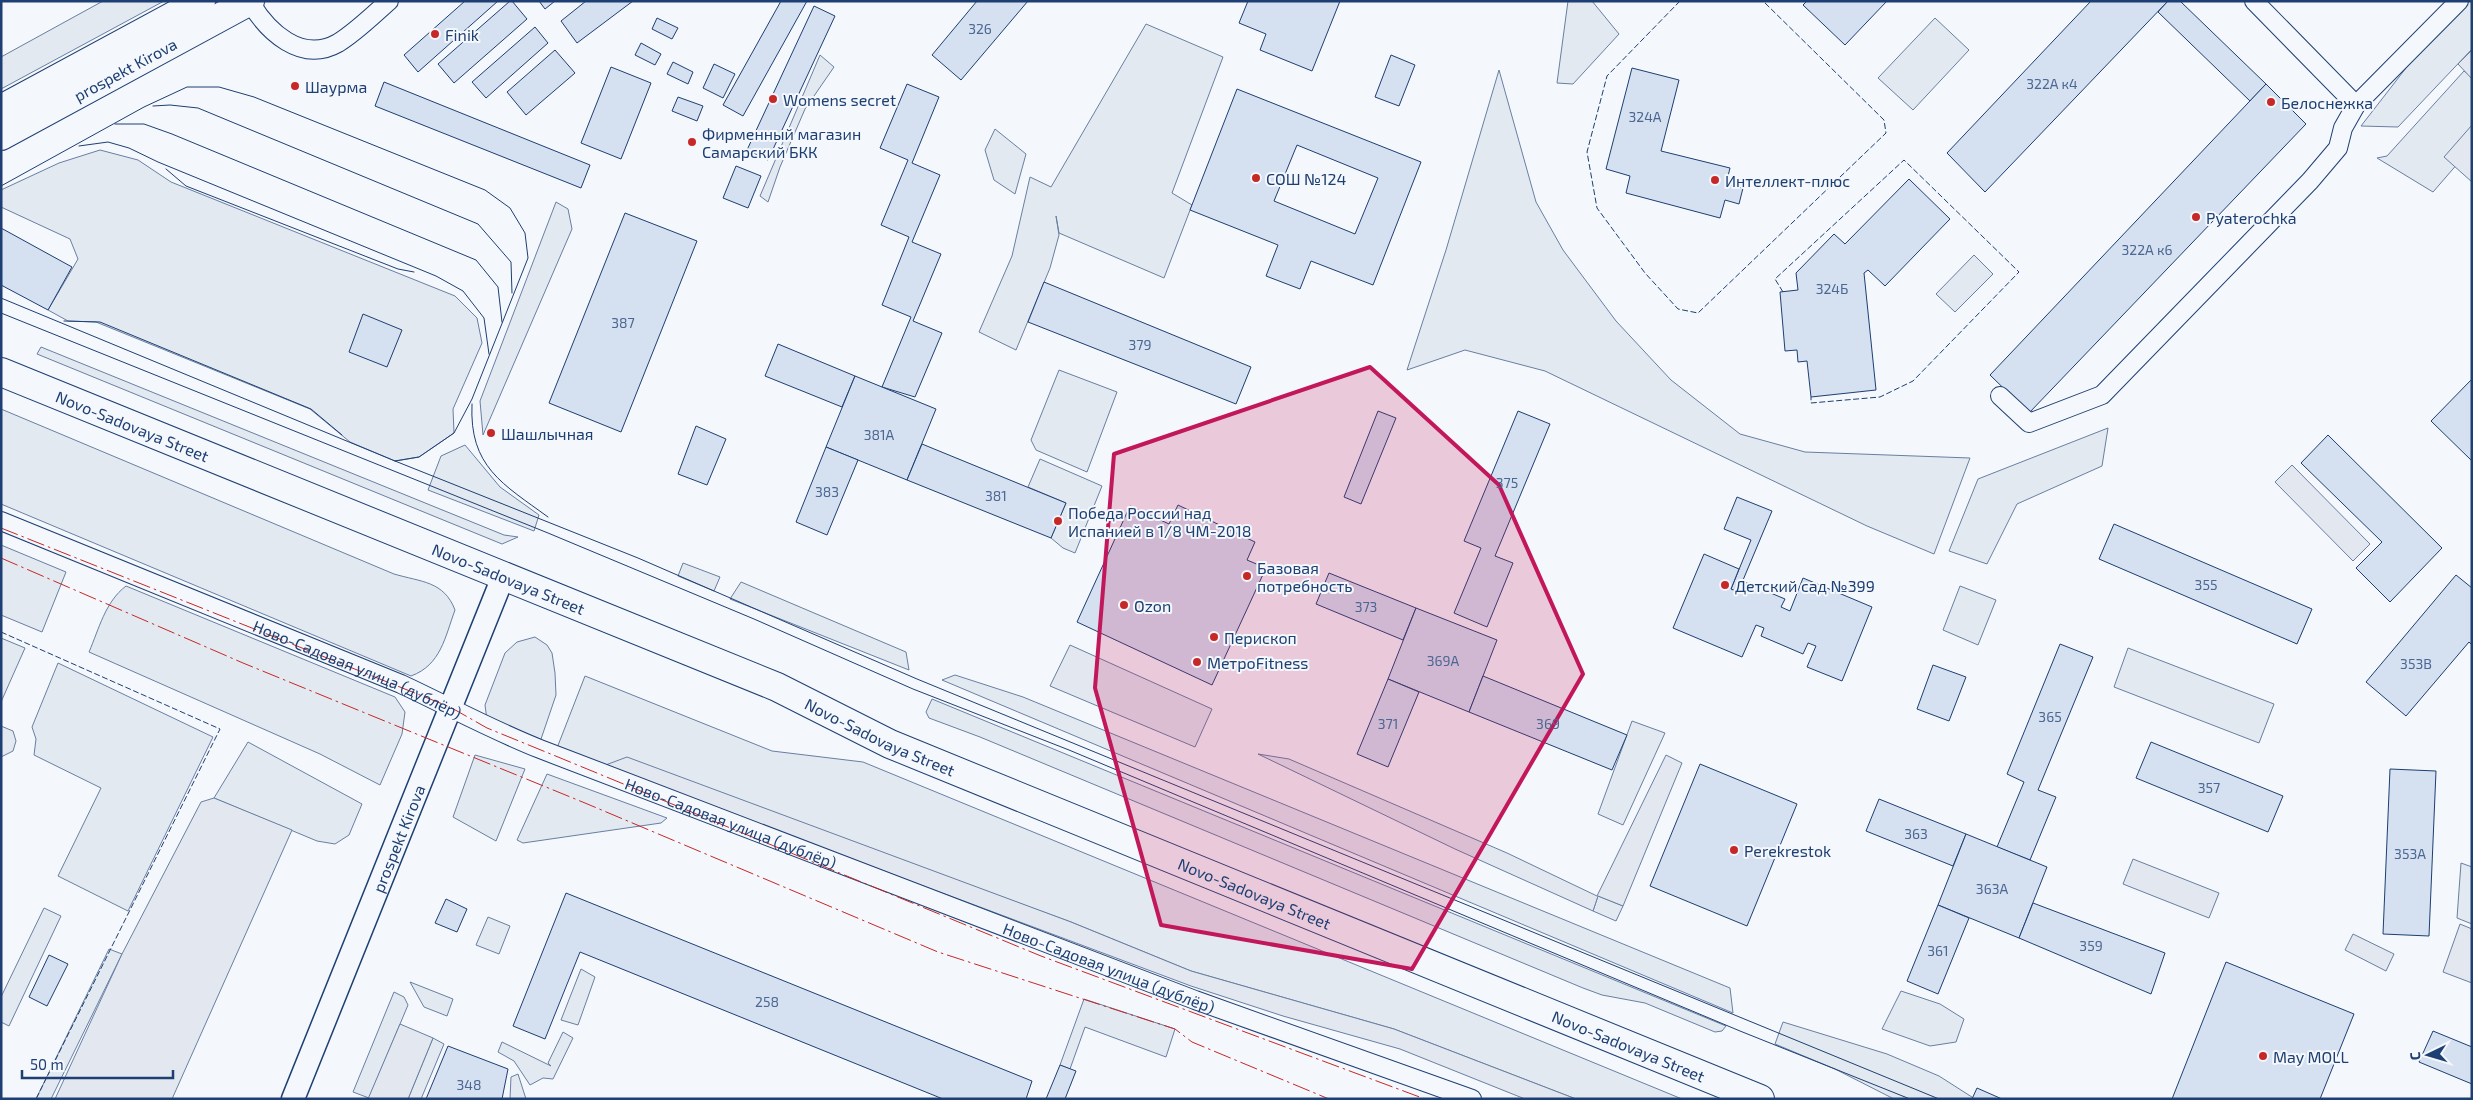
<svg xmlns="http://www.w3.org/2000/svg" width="2473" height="1100" viewBox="0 0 2473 1100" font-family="'Exo 2',sans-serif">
  <rect width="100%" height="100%" fill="#f4f7fb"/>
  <!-- green -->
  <g fill="#e3e9f0" stroke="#687fa3">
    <path d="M 103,1 L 164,1 L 1,89 L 1,57 Z"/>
    <path d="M 1568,1 L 1592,1 L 1619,34 L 1573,84 L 1557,83 Z"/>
    <path d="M 2458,1 L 2472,1 L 2472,49 L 2398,127 L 2361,126 Z"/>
    <path d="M 1935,18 L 1969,50 L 1913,110 L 1878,78 Z"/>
    <path d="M 1146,24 L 1223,57 L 1172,193 L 1192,205 L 1164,278 L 1059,233 L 1056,216 L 1059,235 L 1050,268 L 1016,350 L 979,332 L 1012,256 L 1030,177 L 1051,187 Z"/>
    <path d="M 820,55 L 834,67 L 805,109 L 780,167 L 768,202 L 760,196 Z"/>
    <path d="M 1499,70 L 1536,202 L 1563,250 L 1616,321 L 1671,380 L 1740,434 L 1805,452 L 1970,458 L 1934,554 L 1867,526 L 1545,371 L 1465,350 L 1407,370 L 1446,250 Z"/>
    <path d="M 2464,71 L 2472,77 L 2472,147 L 2433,192 L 2377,158 L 2387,156 Z"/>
    <path d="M 995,129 L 1026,154 L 1015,194 L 994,180 L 985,150 Z"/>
    <path d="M 100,150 L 138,160 L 171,182 L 455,296 L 477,318 L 482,343 L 453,409 L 454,433 L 419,457 L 395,461 L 350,442 L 310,409 L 96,322 L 68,321 L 48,310 L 78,259 L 70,239 L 1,207 L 1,190 L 59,163 Z"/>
    <path d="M 556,202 L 568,209 L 572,229 L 483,435 L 480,401 Z"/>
    <path d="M 1974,255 L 1993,274 L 1955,312 L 1936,294 Z"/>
    <path d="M 41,347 L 504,535 L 518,537 L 502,544 L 37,354 Z"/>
    <path d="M 1059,370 L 1117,392 L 1087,472 L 1036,450 L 1031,440 Z"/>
    <path d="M 1,409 L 394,574 C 421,582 444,581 455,610 C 445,637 441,665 411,676 L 1,504 Z"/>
    <path d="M 2108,428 L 2102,466 L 2017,504 L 1987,564 L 1949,551 L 1978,479 Z"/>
    <path d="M 465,445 L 500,487 L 539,515 L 534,531 L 428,490 L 441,456 Z"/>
    <path d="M 1040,459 L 1102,486 L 1075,553 L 1063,548 L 1051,538 L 1066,503 L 1028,487 Z"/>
    <path d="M 1,545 L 66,572 L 42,632 L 1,615 Z"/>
    <path d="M 683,563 L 720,577 L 714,591 L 678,576 Z"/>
    <path d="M 741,582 L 906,652 L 909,670 L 730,599 Z"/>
    <path d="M 126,586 L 395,697 L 405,712 L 402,734 L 380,785 L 320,754 L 89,652 C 99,629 105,602 126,586 Z"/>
    <path d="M 1960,586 L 1996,600 L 1978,645 L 1943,630 Z"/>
    <path d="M 535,637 L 547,645 L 552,653 L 555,673 L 556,695 L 540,742 L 487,720 L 485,705 L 505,653 L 517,642 Z"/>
    <path d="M 1,638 L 25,648 L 1,702 Z"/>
    <path d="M 2128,648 L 2274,704 L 2259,743 L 2114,687 Z"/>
    <path d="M 58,663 L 213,737 L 128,911 L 58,876 L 101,788 L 34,755 L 36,739 L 32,727 Z"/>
    <path d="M 955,675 L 1023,697 L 1730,988 L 1733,1013 L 942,680 Z"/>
    <path d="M 585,676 L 772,751 L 863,762 L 1682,1099 L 1576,1099 L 1394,1029 L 1191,971 L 1071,922 L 748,804 L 603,766 L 557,748 Z"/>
    <path d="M 932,699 L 1726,1026 L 1722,1031 L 1715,1032 L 1645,1003 L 1602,995 L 1583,988 L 980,737 L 929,718 L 926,712 Z"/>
    <path d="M 1632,721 L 1665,733 L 1623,825 L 1598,814 Z"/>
    <path d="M 1,726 L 13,731 L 16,741 L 13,751 L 1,757 Z"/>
    <path d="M 248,742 L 362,804 L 349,835 L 335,844 L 317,841 L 214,798 Z"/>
    <path d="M 475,755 L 525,769 L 496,841 L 453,817 Z"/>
    <path d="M 547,774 L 667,818 L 661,823 L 523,843 L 517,840 Z"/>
    <path d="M 2461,863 L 2472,867 L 2472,924 L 2457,918 Z"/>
    <path d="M 1598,896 L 1623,906 L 1616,921 L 1593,911 Z"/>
    <path d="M 44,908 L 61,916 L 9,1026 L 1,1022 L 1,997 Z"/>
    <path d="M 488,917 L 510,926 L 499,954 L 476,945 Z"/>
    <path d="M 109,949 L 122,954 L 51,1099 L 36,1099 Z"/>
    <path d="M 581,969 L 595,977 L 578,1025 L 561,1020 Z"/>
    <path d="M 410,982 L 453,999 L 447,1016 L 424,1007 Z"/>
    <path d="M 1901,991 L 1940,1004 L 1964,1019 L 1956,1042 L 1930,1046 L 1882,1029 Z"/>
    <path d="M 394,992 L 404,997 L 408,1005 L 369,1098 L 353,1092 Z"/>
    <path d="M 1084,999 L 1175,1029 L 1166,1057 L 1085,1027 L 1070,1069 L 1060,1065 Z"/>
    <path d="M 1783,1022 L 1887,1054 L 1939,1076 L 1975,1099 L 1894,1099 L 1835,1069 L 1775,1044 Z"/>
    <path d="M 563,1032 L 573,1038 L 553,1079 L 543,1078 L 530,1085 L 514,1061 L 498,1052 L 502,1042 L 551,1066 L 548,1063 Z"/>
    <path d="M 433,1038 L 444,1044 L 421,1099 L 408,1099 Z"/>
    <path d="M 518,1074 L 526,1099 L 510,1099 L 511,1077 Z"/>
  </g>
  <!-- parking -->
  <g fill="#e3e8f0" stroke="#687fa3">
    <path d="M 2472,50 L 2472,79 L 2458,64 Z"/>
    <path d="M 2472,125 L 2472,182 L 2444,157 Z"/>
    <path d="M 2292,465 L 2370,544 L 2353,561 L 2275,482 Z"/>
    <path d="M 1070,645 L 1212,709 L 1195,747 L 1050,686 Z"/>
    <path d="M 1258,754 L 1289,759 L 1507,853 L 1597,896 L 1666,755 L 1682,763 L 1623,906 L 1598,896 L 1593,911 L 1455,849 Z"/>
    <path d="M 627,757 L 1071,922 L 1191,971 L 1394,1029 L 1576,1099 L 1525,1099 L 1400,1049 L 1283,1016 L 1191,986 L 603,766 Z"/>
    <path d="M 214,798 L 292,830 L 172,1099 L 55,1099 L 122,954 L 201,802 Z"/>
    <path d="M 2133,859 L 2219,893 L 2209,918 L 2123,884 Z"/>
    <path d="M 2460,924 L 2472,929 L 2472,983 L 2443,972 Z"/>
    <path d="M 2353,934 L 2394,954 L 2386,971 L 2345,950 Z"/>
    <path d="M 400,1024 L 433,1038 L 408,1099 L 368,1099 Z"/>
  </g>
  <!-- building -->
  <g fill="#d5e0f0" stroke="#1d3f73" fill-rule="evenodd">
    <path d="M 465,1 L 498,1 L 418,72 L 404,55 Z"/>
    <path d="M 510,1 L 512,1 L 527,19 L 454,83 L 438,64 Z"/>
    <path d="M 539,1 L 555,1 L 545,9 Z"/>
    <path d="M 586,1 L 633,1 L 577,43 L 561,21 Z"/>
    <path d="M 781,1 L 807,1 L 743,116 L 723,105 Z"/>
    <path d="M 977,1 L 1028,1 L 961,80 L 932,55 Z"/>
    <path d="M 1248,1 L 1340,1 L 1312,71 L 1260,50 L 1266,34 L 1239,23 Z"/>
    <path d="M 1807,1 L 1887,1 L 1845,45 L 1803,5 Z"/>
    <path d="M 2091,1 L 2168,1 L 1985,192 L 1947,153 Z"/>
    <path d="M 2168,1 L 2180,1 L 2266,84 L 2250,101 L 2158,12 Z"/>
    <path d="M 814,6 L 835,16 L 768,160 L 747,150 Z"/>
    <path d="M 657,18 L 678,28 L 672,39 L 652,29 Z"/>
    <path d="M 535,27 L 548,43 L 486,98 L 472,82 Z"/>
    <path d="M 641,43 L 661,54 L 655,65 L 635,55 Z"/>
    <path d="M 555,50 L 575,73 L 526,115 L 507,92 Z"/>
    <path d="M 1391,55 L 1415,65 L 1399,106 L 1375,97 Z"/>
    <path d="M 673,62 L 693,72 L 688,84 L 667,74 Z"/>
    <path d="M 714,64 L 735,74 L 723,98 L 703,88 Z"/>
    <path d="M 611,67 L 651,83 L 621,159 L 581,143 Z"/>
    <path d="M 1632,68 L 1679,80 L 1661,151 L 1730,168 L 1726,184 L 1743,188 L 1739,204 L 1725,200 L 1720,218 L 1626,193 L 1630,176 L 1606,169 Z"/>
    <path d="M 384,82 L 590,165 L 581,188 L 375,106 Z"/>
    <path d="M 907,84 L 939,97 L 912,163 L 940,175 L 912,242 L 941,254 L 913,321 L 942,333 L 915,397 L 882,387 L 911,317 L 882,305 L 909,237 L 881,225 L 908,160 L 880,148 Z"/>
    <path d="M 2266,84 L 2306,124 L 2029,413 L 1990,375 Z"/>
    <path d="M 1237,89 L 1421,162 L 1373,285 L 1311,261 L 1300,289 L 1266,276 L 1278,245 L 1190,210 ZM 1297,145 L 1378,178 L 1355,234 L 1274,201 Z"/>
    <path d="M 678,97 L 703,106 L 697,121 L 672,111 Z"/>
    <path d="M 736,166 L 761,176 L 748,208 L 723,198 Z"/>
    <path d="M 1909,179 L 1950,219 L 1885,286 L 1868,270 L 1864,273 L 1876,390 L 1811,397 L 1807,361 L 1798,362 L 1797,350 L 1785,351 L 1780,292 L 1798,290 L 1796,273 L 1834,234 L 1845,244 Z"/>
    <path d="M 625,213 L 697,241 L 621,432 L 549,403 Z"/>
    <path d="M 1,228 L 72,267 L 48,310 L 1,285 Z"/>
    <path d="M 1044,282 L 1251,367 L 1236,404 L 1028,322 Z"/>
    <path d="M 363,314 L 402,330 L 387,367 L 349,352 Z"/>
    <path d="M 778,344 L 855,376 L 842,407 L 765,376 Z"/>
    <path d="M 855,376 L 936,409 L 907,480 L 826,447 Z"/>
    <path d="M 2472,379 L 2472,461 L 2431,421 Z"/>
    <path d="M 1378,411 L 1396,418 L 1361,504 L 1344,497 Z"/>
    <path d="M 1518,411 L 1550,424 L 1495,556 L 1513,563 L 1487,627 L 1454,613 L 1481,548 L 1464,541 Z"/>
    <path d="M 696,426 L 726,439 L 707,485 L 678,474 Z"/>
    <path d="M 2328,435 L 2442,548 L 2390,602 L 2356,568 L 2382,542 L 2301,463 Z"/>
    <path d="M 922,444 L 1066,503 L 1051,538 L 907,480 Z"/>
    <path d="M 826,447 L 858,460 L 827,535 L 796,522 Z"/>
    <path d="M 1737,497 L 1772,511 L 1738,592 L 1731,589 L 1751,540 L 1724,529 Z"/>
    <path d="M 1178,505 L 1255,542 L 1247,560 L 1266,568 L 1212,685 L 1077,622 L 1130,506 L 1169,524 Z"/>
    <path d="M 2114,524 L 2312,609 L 2297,644 L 2099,559 Z"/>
    <path d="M 1704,554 L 1739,569 L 1731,589 L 1738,592 L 1742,581 L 1785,599 L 1781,607 L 1790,611 L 1803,578 L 1872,607 L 1842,681 L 1807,667 L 1816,646 L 1808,643 L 1803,654 L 1761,636 L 1764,628 L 1756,625 L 1742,657 L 1673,628 Z"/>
    <path d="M 1329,573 L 1416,608 L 1403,640 L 1316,604 Z"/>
    <path d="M 2456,575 L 2472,588 L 2472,645 L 2469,642 L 2406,716 L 2366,682 Z"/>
    <path d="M 1416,608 L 1497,640 L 1469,712 L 1388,679 Z"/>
    <path d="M 2060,644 L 2093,657 L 2038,790 L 2056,797 L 2030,860 L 1997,847 L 2024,782 L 2007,774 Z"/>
    <path d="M 1933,665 L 1966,677 L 1949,721 L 1917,709 Z"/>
    <path d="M 1483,676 L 1627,735 L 1612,770 L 1469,712 Z"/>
    <path d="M 1388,679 L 1419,692 L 1388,767 L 1357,754 Z"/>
    <path d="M 2151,742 L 2283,796 L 2268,832 L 2136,778 Z"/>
    <path d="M 1700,764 L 1797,804 L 1747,926 L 1650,886 Z"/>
    <path d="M 2390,769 L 2436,771 L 2429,936 L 2383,934 Z"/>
    <path d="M 1879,799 L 1966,834 L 1953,866 L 1866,831 Z"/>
    <path d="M 1966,834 L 2047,867 L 2019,938 L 1938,905 Z"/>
    <path d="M 566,893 L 1032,1081 L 1026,1099 L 943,1099 L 580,952 L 545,1039 L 513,1026 Z"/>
    <path d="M 446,899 L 467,909 L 457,932 L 435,923 Z"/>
    <path d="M 2033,903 L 2165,953 L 2151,994 L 2019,938 Z"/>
    <path d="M 1938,905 L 1969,918 L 1938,994 L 1907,981 Z"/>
    <path d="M 49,955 L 68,964 L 47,1006 L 29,997 Z"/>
    <path d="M 2226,962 L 2354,1014 L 2320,1099 L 2172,1099 Z"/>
    <path d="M 2433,1031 L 2472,1047 L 2472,1084 L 2419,1062 Z"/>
    <path d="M 448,1046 L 508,1069 L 502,1099 L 426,1099 Z"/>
    <path d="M 1060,1065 L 1076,1071 L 1065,1099 L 1046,1099 Z"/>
    <path d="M 1977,1088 L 2002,1099 L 1972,1099 Z"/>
  </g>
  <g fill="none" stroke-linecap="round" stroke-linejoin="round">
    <defs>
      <g id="minor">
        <path d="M 2254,1 L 2356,105"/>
        <path d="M 250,2 C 267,31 301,64 338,43 C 356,32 373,15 389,1"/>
        <path d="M 2000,396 L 2029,423 L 2102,395 L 2310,181 L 2338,148 L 2343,128 L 2356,105 L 2459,1"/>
        <path id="s1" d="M 1,521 L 401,684 C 448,706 492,730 540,749 L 1195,1000 L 1472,1099"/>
      </g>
      <g id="tertiary">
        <path id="s2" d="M 293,1099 L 503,577"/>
      </g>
      <g id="primary">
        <path d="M 1,109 L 201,1"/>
        <path id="s3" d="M 1,136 L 250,1"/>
        <path id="s4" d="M 1,372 L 777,687 L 890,744 L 1760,1099"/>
      </g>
    </defs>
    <!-- minor casing -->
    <use href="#minor" stroke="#1d3f73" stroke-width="20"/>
    <!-- tertiary casing -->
    <use href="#tertiary" stroke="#1d3f73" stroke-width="25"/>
    <!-- primary casing -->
    <use href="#primary" stroke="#1d3f73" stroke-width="30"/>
    <!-- minor -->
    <use href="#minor" stroke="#f4f7fb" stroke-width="18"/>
    <!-- tertiary -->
    <use href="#tertiary" stroke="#f4f7fb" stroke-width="22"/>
    <!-- primary -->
    <use href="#primary" stroke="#f4f7fb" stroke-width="28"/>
    <!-- tram -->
    <g stroke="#1d3f73" stroke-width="1">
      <path d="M 153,106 L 170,105 L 198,108 L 478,224 L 511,262 L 512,293"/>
      <path d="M 115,124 L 144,124 L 172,134 L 476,260 L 498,287 L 502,322"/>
      <path d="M 79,146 L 108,142 L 129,148 L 158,162 L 436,276 L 463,291 L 484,318 L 489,354"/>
      <path d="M 166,169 L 186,186 L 398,269 L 414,272"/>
      <path d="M 1,186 L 144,107 L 187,87 L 219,87 L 254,97 L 485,190 L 510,208 L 525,233 L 528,258 L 472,399 L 454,433 L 419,457 L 395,461"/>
      <path d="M 1,298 L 395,461 L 638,558 L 917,679 L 1939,1099"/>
      <path d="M 1,313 L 548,533 L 754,619 L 913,689 L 1069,750 L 1740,1031 L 1910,1099"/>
      <path d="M 64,321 L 100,322 L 311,409 L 342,435"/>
      <path d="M 472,404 C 469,467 503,484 548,517"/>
    </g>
    <!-- fence -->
    <g stroke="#1d3f73" stroke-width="1" stroke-dasharray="6 2.5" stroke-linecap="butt">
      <path d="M 1680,1 L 1607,76 L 1587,152 L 1597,208 L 1645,273 L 1678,309 L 1698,313 L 1886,133 L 1884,120 L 1763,1"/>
      <path d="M 1783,292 L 1775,279 L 1904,160 L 2019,272 L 1913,381 L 1880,397 L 1811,403 L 1811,397"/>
      <path d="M 1,632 L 220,729 L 36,1099"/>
    </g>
    <!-- power -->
    <g stroke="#c62828" stroke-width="1" stroke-dasharray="18 4 2.5 4" stroke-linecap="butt">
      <path d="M 1,528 L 450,707 L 487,728 L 558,757 L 1041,956 L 1425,1099"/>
      <path d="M 1,558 L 243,663 L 585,803 L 938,952 L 1175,1029 L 1192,1042 L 1329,1099"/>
    </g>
  </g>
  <!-- marked area -->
  <path fill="#c2185b" fill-opacity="0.2" stroke="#c2185b" stroke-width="4" stroke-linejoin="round" d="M 1370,367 L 1499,485 L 1583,674 L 1412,969 L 1161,925 L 1095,688 L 1114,454 Z"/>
  <!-- markers -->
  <g fill="#c62828" stroke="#f4f7fb" stroke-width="2">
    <circle cx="435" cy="34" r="5"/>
    <circle cx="295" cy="86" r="5"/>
    <circle cx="773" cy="99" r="5"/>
    <circle cx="2271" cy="102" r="5"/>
    <circle cx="692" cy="142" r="5"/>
    <circle cx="1256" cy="178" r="5"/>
    <circle cx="1715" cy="180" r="5"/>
    <circle cx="2196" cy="217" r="5"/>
    <circle cx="491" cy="433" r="5"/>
    <circle cx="1058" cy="521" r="5"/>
    <circle cx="1247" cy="576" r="5"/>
    <circle cx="1725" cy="585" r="5"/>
    <circle cx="1124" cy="605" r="5"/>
    <circle cx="1214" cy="637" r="5"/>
    <circle cx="1197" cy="662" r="5"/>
    <circle cx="1734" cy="850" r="5"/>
    <circle cx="2263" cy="1056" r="5"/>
  </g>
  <g text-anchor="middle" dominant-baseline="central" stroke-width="4" stroke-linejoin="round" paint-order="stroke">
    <!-- number labels -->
    <g font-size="14" fill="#4b6792">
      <text x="980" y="28">326</text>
      <text x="2052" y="83">322А к4</text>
      <text x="1645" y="116">324А</text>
      <text x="2147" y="249">322А к6</text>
      <text x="1832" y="288">324Б</text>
      <text x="623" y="322">387</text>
      <text x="1140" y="344">379</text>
      <text x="879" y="434">381А</text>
      <text x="1507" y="482">375</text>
      <text x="827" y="491">383</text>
      <text x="996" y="495">381</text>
      <text x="2206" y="584">355</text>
      <text x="1366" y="606">373</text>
      <text x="1443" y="660">369А</text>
      <text x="2416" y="663">353В</text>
      <text x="2050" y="716">365</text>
      <text x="1388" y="723">371</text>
      <text x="1548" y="723">369</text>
      <text x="2209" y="787">357</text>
      <text x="1916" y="833">363</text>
      <text x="2410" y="853">353А</text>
      <text x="1992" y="888">363А</text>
      <text x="2091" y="945">359</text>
      <text x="1938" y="950">361</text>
      <text x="767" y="1001">258</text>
      <text x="469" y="1084">348</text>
    </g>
    <!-- poi labels -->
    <g font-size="16" fill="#1d3f73" stroke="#f4f7fb" text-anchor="start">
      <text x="445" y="34">Finik</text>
      <text x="305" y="86">Шаурма</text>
      <text x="783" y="99">Womens secret</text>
      <text x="2281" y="102">Белоснежка</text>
      <text x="702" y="133">Фирменный магазин<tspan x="702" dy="18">Самарский БКК</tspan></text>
      <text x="1266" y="178">СОШ №124</text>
      <text x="1725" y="180">Интеллект-плюс</text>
      <text x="2206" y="217">Pyaterochka</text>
      <text x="501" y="433">Шашлычная</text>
      <text x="1068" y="512">Победа России над<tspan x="1068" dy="18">Испанией в 1/8 ЧМ-2018</tspan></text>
      <text x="1257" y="567">Базовая<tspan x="1257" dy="18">потребность</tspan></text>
      <text x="1735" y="585">Детский сад №399</text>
      <text x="1134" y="605">Ozon</text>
      <text x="1224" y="637">Перископ</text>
      <text x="1207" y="662">МетроFitness</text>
      <text x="1744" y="850">Perekrestok</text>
      <text x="2273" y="1056">May MOLL</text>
    </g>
    <!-- street labels -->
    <g font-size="16" fill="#1d3f73" stroke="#f4f7fb">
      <text stroke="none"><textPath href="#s3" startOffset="141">prospekt Kirova</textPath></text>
      <text stroke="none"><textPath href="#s4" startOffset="142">Novo-Sadovaya Street</textPath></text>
      <text stroke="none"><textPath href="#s4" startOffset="548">Novo-Sadovaya Street</textPath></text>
      <text stroke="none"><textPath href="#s1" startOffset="386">Ново-Садовая улица (дублёр)</textPath></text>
      <text stroke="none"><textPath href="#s4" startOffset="952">Novo-Sadovaya Street</textPath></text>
      <text stroke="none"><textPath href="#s1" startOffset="790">Ново-Садовая улица (дублёр)</textPath></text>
      <text stroke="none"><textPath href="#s2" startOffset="281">prospekt Kirova</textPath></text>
      <text stroke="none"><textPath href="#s4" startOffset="1358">Novo-Sadovaya Street</textPath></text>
      <text stroke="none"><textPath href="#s1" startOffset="1195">Ново-Садовая улица (дублёр)</textPath></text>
      <text stroke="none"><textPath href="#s4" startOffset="1762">Novo-Sadovaya Street</textPath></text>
    </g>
  </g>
  <!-- border -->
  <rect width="2473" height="1100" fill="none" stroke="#1d3f73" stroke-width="5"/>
  <!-- north arrow -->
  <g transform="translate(2428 1055) rotate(265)" stroke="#f4f7fb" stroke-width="4" paint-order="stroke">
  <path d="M0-4L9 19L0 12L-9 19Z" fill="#1d3f73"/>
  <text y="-8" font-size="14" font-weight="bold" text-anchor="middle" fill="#1d3f73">С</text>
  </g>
  <!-- scale -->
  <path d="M22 1070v8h151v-8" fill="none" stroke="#1d3f73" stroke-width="2.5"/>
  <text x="30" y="1070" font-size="15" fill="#1d3f73" stroke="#f4f7fb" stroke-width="4" paint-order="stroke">50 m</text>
</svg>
